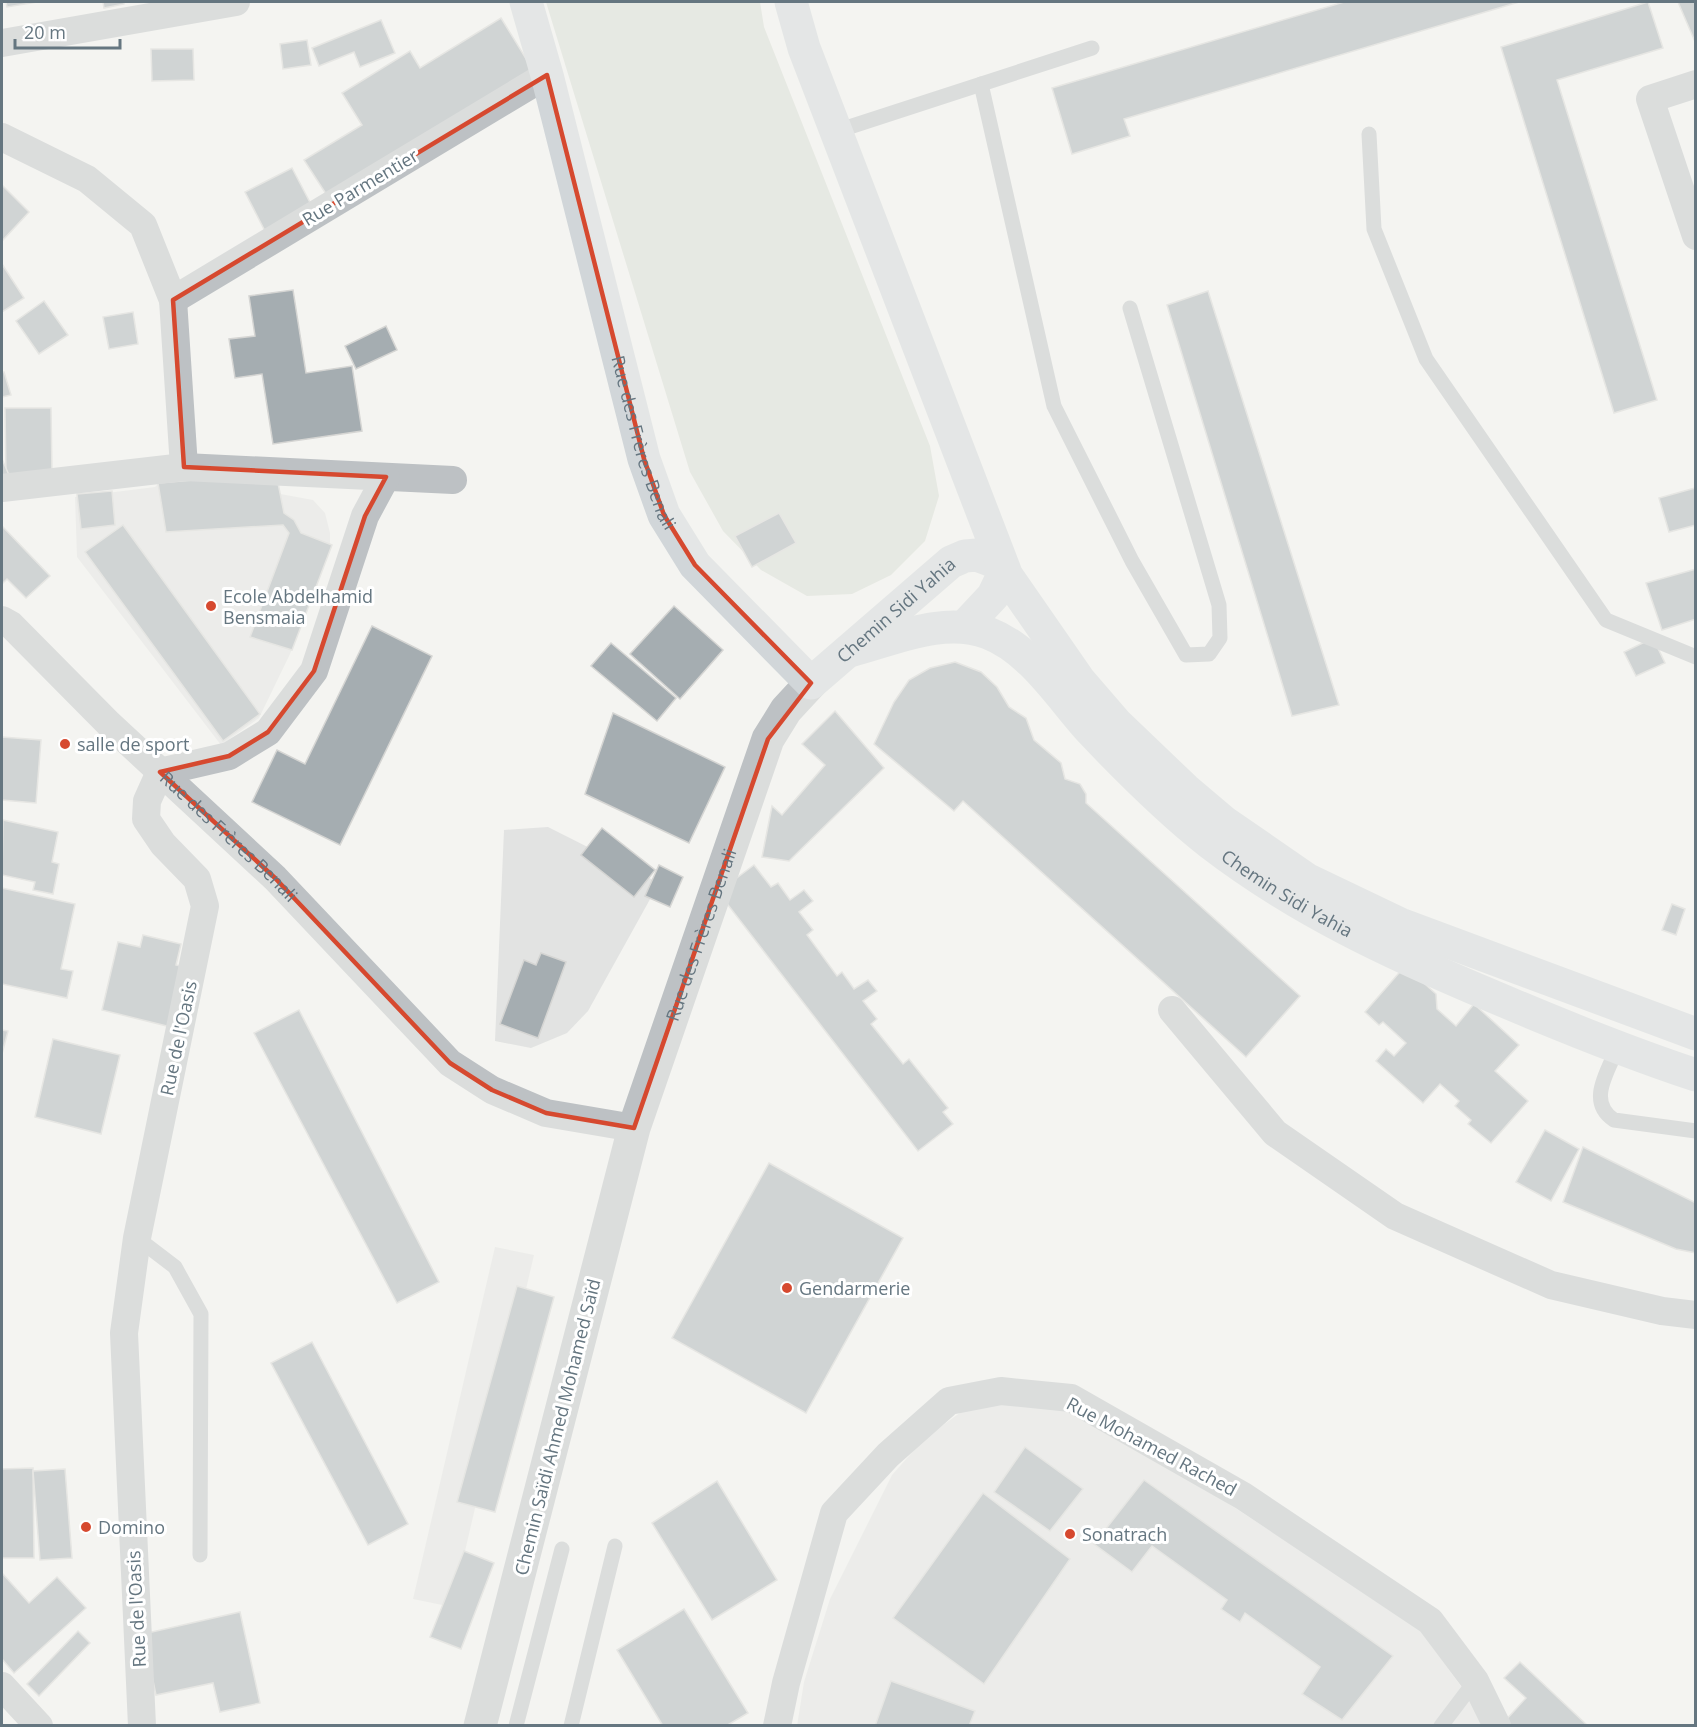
<svg xmlns="http://www.w3.org/2000/svg" width="1697" height="1727" viewBox="0 0 1697 1727" font-family="'Open Sans',sans-serif">
  <rect width="100%" height="100%" fill="#f4f4f1"/>
  <!-- built -->
  <g fill="#e2e3e2">
    <path d="M 158,484 L 275,493 L 313,500 L 325,513 L 330,533 L 330,549 L 290,654 L 259,718 L 221,745 L 77,557 L 75,497 L 155,487 Z"/>
    <path d="M 548,827 L 659,883 L 588,1011 L 567,1033 L 531,1048 L 495,1041 L 504,830 Z"/>
    <path d="M 495,1247 L 534,1255 L 452,1607 L 413,1599 Z"/>
    <path d="M 1037,1396 L 1152,1454 L 1417,1626 L 1490,1726 L 797,1726 L 804,1682 L 830,1599 L 892,1475 L 924,1439 L 968,1407 Z"/>
  </g>
  <!-- green -->
  <path fill="#d6dbd2" d="M 546,2 L 760,2 L 764,27 L 930,446 L 939,496 L 925,541 L 891,575 L 852,594 L 807,596 L 761,570 L 723,531 L 690,472 Z"/>
  <!-- building -->
  <g fill="#a5adb1" stroke="#d5d5d3" stroke-width="1.5">
    <path d="M 6,2 L 37,2 L 7,7 Z"/>
    <path d="M 103,2 L 124,2 L 124,4 L 104,8 Z"/>
    <path d="M 1344,2 L 1519,2 L 1124,119 L 1130,136 L 1072,154 L 1052,88 Z"/>
    <path d="M 1648,2 L 1663,48 L 1557,80 L 1657,400 L 1614,413 L 1501,47 Z"/>
    <path d="M 1678,2 L 1696,2 L 1696,44 Z"/>
    <path d="M 501,18 L 533,70 L 328,197 L 304,160 L 362,125 L 342,93 L 410,51 L 420,68 Z"/>
    <path d="M 381,20 L 395,53 L 360,67 L 354,52 L 319,66 L 312,48 Z"/>
    <path d="M 307,40 L 311,65 L 283,69 L 280,44 Z"/>
    <path d="M 151,49 L 193,49 L 194,80 L 152,81 Z"/>
    <path d="M 292,168 L 315,212 L 268,237 L 245,192 Z"/>
    <path d="M 2,185 L 29,212 L 2,241 Z"/>
    <path d="M 2,264 L 24,298 L 2,312 Z"/>
    <path d="M 293,290 L 306,373 L 352,366 L 362,431 L 273,444 L 262,374 L 235,378 L 229,339 L 255,336 L 249,296 Z"/>
    <path d="M 1208,291 L 1339,705 L 1292,716 L 1167,305 Z"/>
    <path d="M 44,301 L 68,335 L 39,354 L 16,321 Z"/>
    <path d="M 133,312 L 138,344 L 109,349 L 103,317 Z"/>
    <path d="M 386,326 L 397,350 L 356,369 L 345,346 Z"/>
    <path d="M 2,372 L 4,372 L 11,395 L 2,397 Z"/>
    <path d="M 5,408 L 51,408 L 52,474 L 6,475 Z"/>
    <path d="M 2,459 L 9,475 L 2,478 Z"/>
    <path d="M 276,473 L 284,513 L 294,520 L 301,533 L 332,545 L 292,650 L 250,637 L 289,533 L 283,525 L 166,532 L 158,483 Z"/>
    <path d="M 1695,488 L 1696,525 L 1669,532 L 1659,498 Z"/>
    <path d="M 112,491 L 115,525 L 81,529 L 77,494 Z"/>
    <path d="M 779,513 L 796,543 L 752,567 L 735,536 Z"/>
    <path d="M 123,525 L 260,714 L 223,741 L 85,552 Z"/>
    <path d="M 2,526 L 50,576 L 26,598 L 7,579 L 2,584 Z"/>
    <path d="M 1696,569 L 1696,619 L 1662,630 L 1646,583 Z"/>
    <path d="M 674,606 L 723,650 L 680,699 L 630,654 Z"/>
    <path d="M 372,626 L 432,656 L 340,845 L 252,802 L 277,750 L 305,764 Z"/>
    <path d="M 1653,638 L 1665,663 L 1636,676 L 1624,652 Z"/>
    <path d="M 611,643 L 676,698 L 657,721 L 591,666 Z"/>
    <path d="M 955,662 L 981,672 L 997,687 L 1009,707 L 1026,718 L 1034,740 L 1061,763 L 1065,779 L 1080,784 L 1086,794 L 1086,803 L 1300,996 L 1246,1057 L 963,801 L 954,811 L 874,744 L 894,702 L 909,680 L 930,668 Z"/>
    <path d="M 835,711 L 884,768 L 789,861 L 762,857 L 772,806 L 782,815 L 825,765 L 802,744 Z"/>
    <path d="M 613,713 L 725,767 L 689,843 L 585,794 Z"/>
    <path d="M 2,737 L 41,740 L 36,803 L 2,800 Z"/>
    <path d="M 3,820 L 58,832 L 52,862 L 59,864 L 53,894 L 33,890 L 35,882 L 2,875 Z"/>
    <path d="M 602,828 L 655,870 L 634,897 L 581,855 Z"/>
    <path d="M 659,865 L 683,877 L 670,907 L 645,896 Z"/>
    <path d="M 754,865 L 771,887 L 778,883 L 790,900 L 804,890 L 813,901 L 799,912 L 813,930 L 807,935 L 837,976 L 842,972 L 854,989 L 868,980 L 877,991 L 863,1001 L 877,1019 L 871,1024 L 903,1064 L 909,1059 L 948,1108 L 943,1112 L 953,1124 L 918,1151 L 718,892 Z"/>
    <path d="M 2,888 L 75,904 L 61,969 L 73,971 L 67,998 L 2,984 Z"/>
    <path d="M 1672,904 L 1685,909 L 1676,935 L 1662,930 Z"/>
    <path d="M 143,935 L 181,944 L 176,965 L 198,970 L 183,1030 L 102,1010 L 118,942 L 140,947 Z"/>
    <path d="M 541,953 L 566,962 L 538,1038 L 500,1024 L 524,960 L 536,965 Z"/>
    <path d="M 1405,966 L 1436,994 L 1437,1009 L 1456,1026 L 1474,1004 L 1519,1045 L 1495,1071 L 1528,1101 L 1491,1143 L 1468,1124 L 1471,1120 L 1455,1106 L 1459,1101 L 1440,1084 L 1423,1103 L 1376,1061 L 1386,1049 L 1394,1056 L 1406,1043 L 1383,1022 L 1379,1025 L 1365,1012 Z"/>
    <path d="M 299,1010 L 439,1282 L 397,1303 L 254,1033 Z"/>
    <path d="M 2,1030 L 8,1031 L 2,1054 Z"/>
    <path d="M 53,1039 L 120,1055 L 101,1134 L 35,1117 Z"/>
    <path d="M 1545,1130 L 1579,1149 L 1551,1201 L 1516,1182 Z"/>
    <path d="M 1583,1147 L 1696,1203 L 1696,1253 L 1676,1249 L 1563,1202 Z"/>
    <path d="M 769,1163 L 903,1238 L 806,1413 L 672,1338 Z"/>
    <path d="M 517,1286 L 554,1297 L 495,1512 L 457,1502 Z"/>
    <path d="M 312,1342 L 408,1524 L 368,1545 L 271,1363 Z"/>
    <path d="M 1025,1447 L 1083,1489 L 1050,1531 L 994,1492 Z"/>
    <path d="M 33,1468 L 34,1558 L 2,1558 L 2,1469 Z"/>
    <path d="M 65,1469 L 72,1558 L 40,1560 L 33,1471 Z"/>
    <path d="M 1144,1480 L 1393,1656 L 1342,1720 L 1302,1694 L 1320,1667 L 1245,1613 L 1240,1622 L 1221,1609 L 1227,1600 L 1152,1546 L 1132,1572 L 1094,1544 Z"/>
    <path d="M 717,1481 L 777,1580 L 712,1620 L 652,1523 Z"/>
    <path d="M 983,1493 L 1070,1559 L 984,1684 L 893,1618 Z"/>
    <path d="M 464,1551 L 494,1563 L 461,1649 L 430,1637 Z"/>
    <path d="M 2,1573 L 29,1603 L 57,1577 L 86,1608 L 14,1673 L 2,1659 Z"/>
    <path d="M 684,1609 L 748,1713 L 726,1726 L 663,1726 L 617,1650 Z"/>
    <path d="M 240,1612 L 260,1703 L 220,1712 L 213,1683 L 156,1695 L 143,1634 Z"/>
    <path d="M 78,1631 L 90,1643 L 39,1696 L 27,1684 Z"/>
    <path d="M 1520,1662 L 1588,1726 L 1511,1726 L 1505,1721 L 1526,1698 L 1504,1678 Z"/>
    <path d="M 891,1681 L 975,1711 L 969,1726 L 875,1726 Z"/>
  </g>
  <g fill="none" stroke-linecap="round" stroke-linejoin="round">
    <!-- service -->
    <g stroke="#bdc1c4" stroke-width="15">
      <path d="M 981,84 L 1054,406 L 1132,561 L 1186,655 L 1209,654 L 1220,638 L 1219,605 L 1130,308"/>
      <path d="M 837,131 L 1092,48"/>
      <path d="M 1369,134 L 1374,229 L 1426,359 L 1606,620 L 1696,657"/>
      <path d="M 1617,1049 C 1607,1073 1587,1102 1614,1120 L 1696,1131"/>
      <path d="M 137,1238 L 175,1267 L 201,1314 L 200,1555"/>
      <path d="M 516,1726 L 562,1549"/>
      <path d="M 571,1726 L 615,1546"/>
      <path d="M 1441,1726 L 1475,1681"/>
    </g>
    <!-- minor -->
    <g stroke="#bdc1c4" stroke-width="28">
      <path d="M 2,43 L 236,2"/>
      <path d="M 1696,84 L 1650,99 L 1696,236"/>
      <path d="M 2,137 L 87,179 L 143,225 L 173,300 L 184,467"/>
      <path d="M 173,300 L 547,75"/>
      <path d="M 2,488 L 184,467 L 453,480"/>
      <path id="s1" d="M 2,620 L 11,625 L 109,724 L 275,878 L 450,1063 L 492,1090 L 546,1113 L 634,1128"/>
      <path d="M 1172,1010 L 1275,1133 L 1395,1216 L 1551,1285 L 1662,1311 L 1696,1315"/>
      <path d="M 2,1686 L 39,1726"/>
      <path d="M 142,1726 L 124,1333 L 137,1238 L 205,906 L 197,879 L 163,844 L 146,819 L 147,801 L 160,772 L 229,756 L 268,732 L 314,671 L 365,516 L 386,477"/>
      <path d="M 777,1726 L 786,1683 L 834,1513 L 888,1455 L 949,1401 L 1001,1391 L 1071,1398 L 1243,1496 L 1430,1621 L 1475,1681 L 1497,1726"/>
    </g>
    <!-- tertiary -->
    <path stroke="#bdc1c4" stroke-width="33" id="s2" d="M 480,1726 L 634,1128 L 768,739 L 786,710 L 811,683"/>
    <!-- secondary -->
    <g stroke="#d1d6d9" stroke-width="33">
      <path id="s3" d="M 526,2 L 547,75 L 644,459 L 664,515 L 695,565 L 811,683 L 951,562 L 965,556 L 977,555 L 998,563 L 1079,680 L 1117,724 L 1185,789 L 1224,822 L 1308,880 L 1400,924 L 1696,1034"/>
      <path d="M 791,2 L 804,48 L 1005,571 L 993,596 L 964,627"/>
      <path id="s4" d="M 853,650 C 895,639 945,616 988,633 C 1032,650 1060,697 1091,731 C 1128,770 1168,810 1210,843 C 1297,910 1392,954 1492,996 C 1560,1025 1626,1052 1696,1075"/>
    </g>
  </g>
  <!-- marked area -->
  <path d="M0 0H1697V1727H0ZM 547,75 L 644,459 L 664,515 L 695,565 L 811,683 L 768,739 L 634,1128 L 546,1113 L 492,1090 L 450,1063 L 275,878 L 160,772 L 229,756 L 268,732 L 314,671 L 365,516 L 386,477 L 184,467 L 173,300 Z" fill="#f4f4f1" fill-opacity=".55" fill-rule="evenodd"/>
  <path fill="none" stroke="#d6492f" stroke-width="4.5" stroke-linejoin="round" d="M 547,75 L 644,459 L 664,515 L 695,565 L 811,683 L 768,739 L 634,1128 L 546,1113 L 492,1090 L 450,1063 L 275,878 L 160,772 L 229,756 L 268,732 L 314,671 L 365,516 L 386,477 L 184,467 L 173,300 Z"/>
  <!-- markers -->
  <g fill="#d6492f" stroke="#fff" stroke-width="2">
    <circle cx="211" cy="606" r="6"/>
    <circle cx="65" cy="744" r="6"/>
    <circle cx="787" cy="1288" r="6"/>
    <circle cx="86" cy="1527" r="6"/>
    <circle cx="1070" cy="1534" r="6"/>
  </g>
  <g text-anchor="middle" dominant-baseline="central" stroke-width="6" stroke-linejoin="round" paint-order="stroke">
    <!-- street labels -->
    <g font-size="18" fill="#657680" stroke="#fff">
      <text transform="translate(360 187) rotate(-31)">Rue Parmentier</text>
      <text stroke="none"><textPath href="#s3" startOffset="456">Rue des Frères Benali</textPath></text>
      <text stroke="none"><textPath href="#s3" startOffset="868">Chemin Sidi Yahia</textPath></text>
      <text stroke="none"><textPath href="#s1" startOffset="314">Rue des Frères Benali</textPath></text>
      <text stroke="none"><textPath href="#s4" startOffset="538">Chemin Sidi Yahia</textPath></text>
      <text stroke="none"><textPath href="#s2" startOffset="822">Rue des Frères Benali</textPath></text>
      <text transform="translate(178 1038) rotate(-78)">Rue de l'Oasis</text>
      <text transform="translate(557 1427) rotate(-76)">Chemin Saïdi Ahmed Mohamed Saïd</text>
      <text transform="translate(1152 1446) rotate(28)">Rue Mohamed Rached</text>
      <text transform="translate(136 1609) rotate(-93)">Rue de l'Oasis</text>
    </g>
    <!-- poi labels -->
    <g font-size="18" fill="#657680" stroke="#fff" text-anchor="start">
      <text x="223" y="596">Ecole Abdelhamid<tspan x="223" dy="21">Bensmaia</tspan></text>
      <text x="77" y="744">salle de sport</text>
      <text x="799" y="1288">Gendarmerie</text>
      <text x="98" y="1527">Domino</text>
      <text x="1082" y="1534">Sonatrach</text>
    </g>
  </g>
  <!-- border -->
  <rect width="1697" height="1727" fill="none" stroke="#657680" stroke-width="6"/>
  <!-- scale -->
  <path d="M15 39v9h105v-9" fill="none" stroke="#657680" stroke-width="3"/>
  <text x="24" y="39" font-size="18" fill="#657680" stroke="#ffffff" stroke-width="4.5" paint-order="stroke">20 m</text>
</svg>
